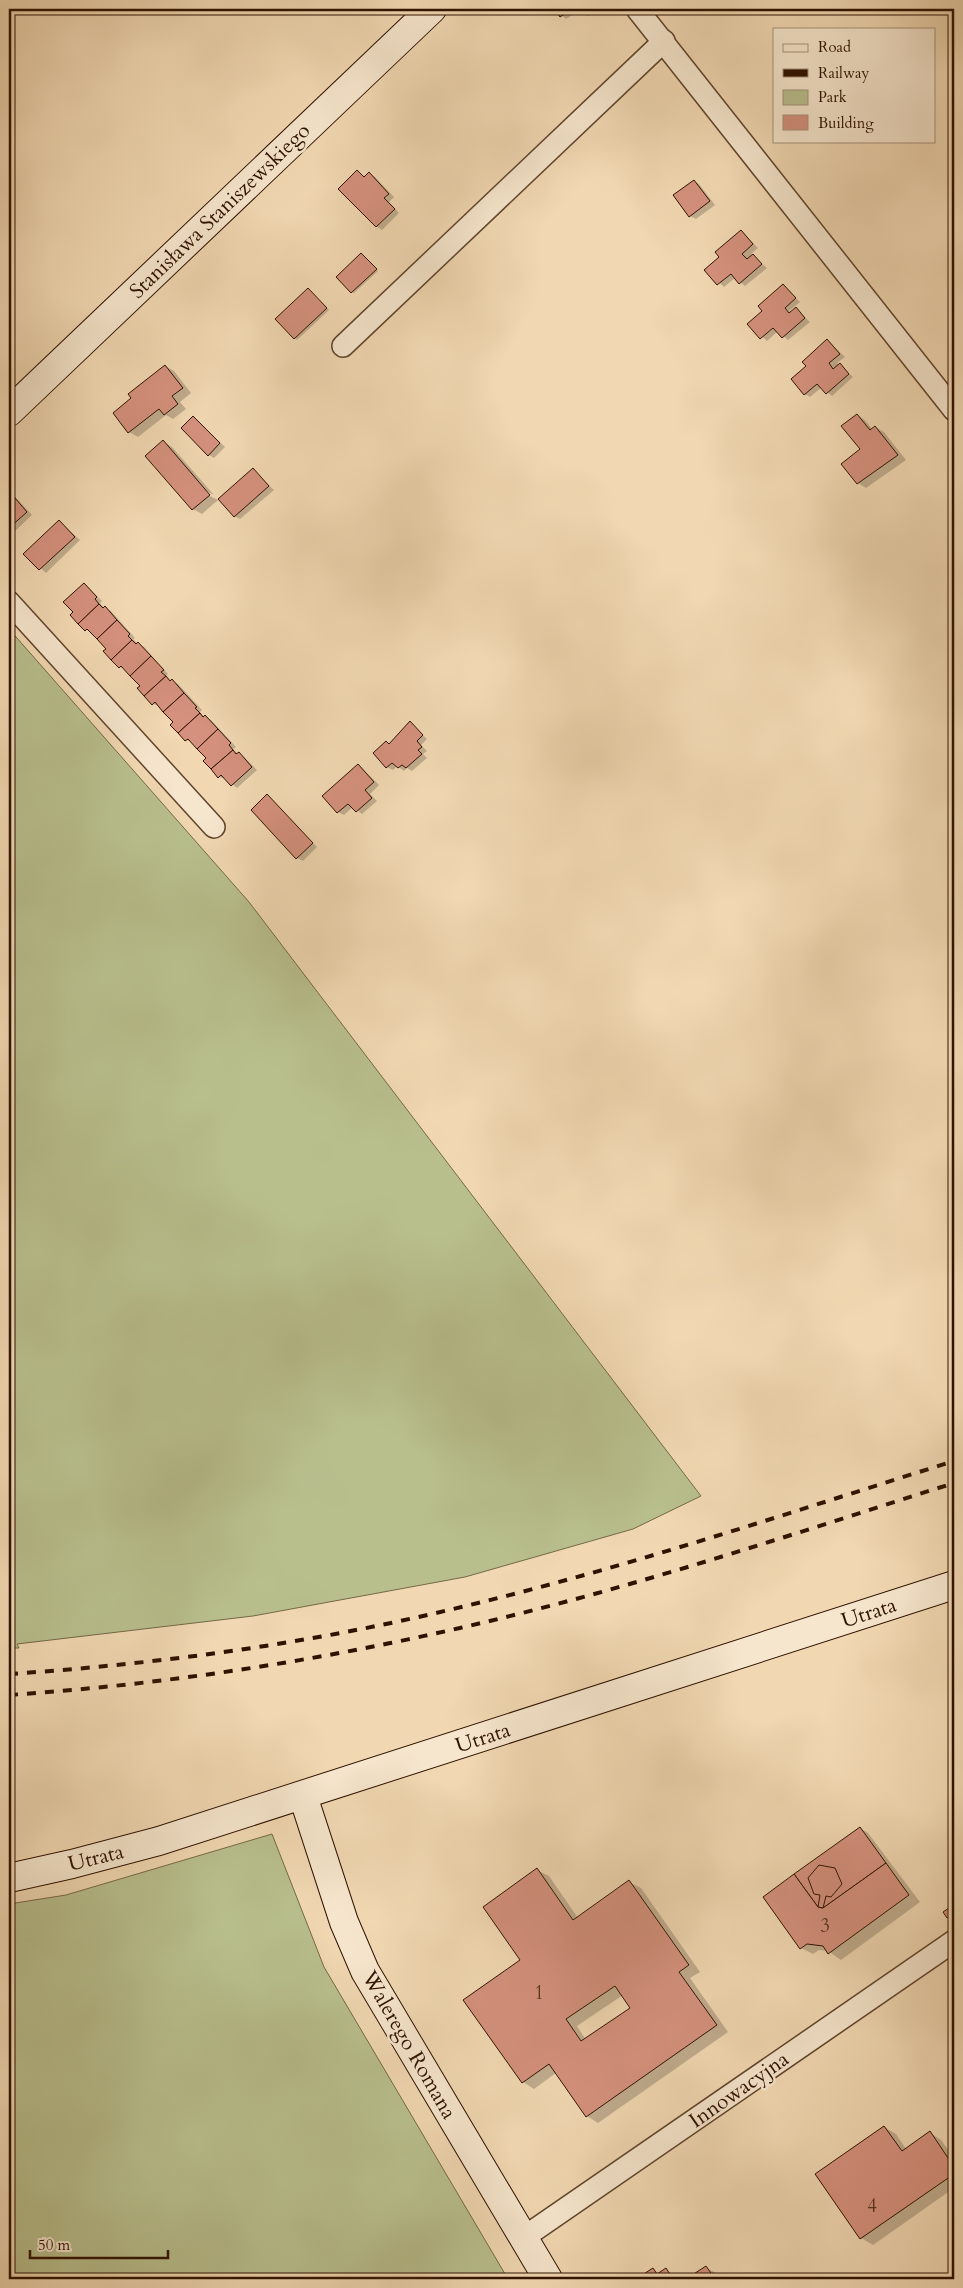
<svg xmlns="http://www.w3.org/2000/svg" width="963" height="2288" viewBox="0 0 963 2288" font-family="Cardo,serif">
  <rect width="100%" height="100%" fill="#f1d8b2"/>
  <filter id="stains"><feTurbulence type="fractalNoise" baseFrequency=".004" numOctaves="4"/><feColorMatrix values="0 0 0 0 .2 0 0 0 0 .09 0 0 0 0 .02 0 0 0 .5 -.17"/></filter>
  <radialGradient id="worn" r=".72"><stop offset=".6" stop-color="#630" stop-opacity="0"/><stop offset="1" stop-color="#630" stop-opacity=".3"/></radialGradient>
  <!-- green -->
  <g fill="#b8bf8d" stroke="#746846">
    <path d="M 9,629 L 249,902 L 701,1496 L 633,1529 L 465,1577 L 253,1616 L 17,1644 L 19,1648 L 9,1648 Z"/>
    <path d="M 272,1834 L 324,1967 L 508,2279 L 9,2279 L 9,1904 L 66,1895 Z"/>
  </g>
  <!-- shadow -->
  <g fill="#0003" fill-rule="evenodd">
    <path d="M 555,9 L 596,9 L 588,16 L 580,10 L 566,19 Z"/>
    <path d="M 357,172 L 365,177 L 369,174 L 375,177 L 394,197 L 389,202 L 399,213 L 382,230 L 376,226 Z"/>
    <path d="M 694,181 L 699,184 L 715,205 L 696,219 L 690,216 Z"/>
    <path d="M 741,231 L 758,248 L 751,254 L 767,268 L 745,286 L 735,278 L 724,287 L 706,270 L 721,257 Z"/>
    <path d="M 364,256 L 378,271 L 354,293 L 352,292 Z"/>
    <path d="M 783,285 L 800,302 L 789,311 L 791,313 L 796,309 L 810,322 L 788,340 L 778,331 L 767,341 L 749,324 L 764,311 Z"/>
    <path d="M 310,291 L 329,310 L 297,340 L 277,319 Z"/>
    <path d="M 828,341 L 845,357 L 837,363 L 853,377 L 832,396 L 822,387 L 810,397 L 805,394 Z"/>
    <path d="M 165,366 L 174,371 L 191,393 L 180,402 L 186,409 L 173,419 L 166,415 L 138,437 L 129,432 Z"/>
    <path d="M 857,415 L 865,420 L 873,430 L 875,427 L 884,432 L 906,460 L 866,488 L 858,483 L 862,449 Z"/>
    <path d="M 193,417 L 225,447 L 214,458 L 209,455 Z"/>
    <path d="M 164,442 L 172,447 L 214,495 L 205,490 L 204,493 L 218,500 L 202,514 L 193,509 Z"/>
    <path d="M 253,470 L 274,490 L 240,519 L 234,516 Z"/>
    <path d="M 9,490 L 32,515 L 13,533 L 9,531 Z"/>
    <path d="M 59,521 L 80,540 L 46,573 L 25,554 Z"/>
    <path d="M 84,584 L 102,601 L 100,603 L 104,608 L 111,611 L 135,638 L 133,639 L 138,644 L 144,647 L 168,674 L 166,676 L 171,681 L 178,684 L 202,710 L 200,712 L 204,717 L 211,720 L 236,747 L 233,749 L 238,754 L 244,757 L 257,770 L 237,788 L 226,779 L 219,777 L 208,759 L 193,742 L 186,740 L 174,722 L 159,706 L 153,704 L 141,686 L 126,669 L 119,667 L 108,649 L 72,615 Z"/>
    <path d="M 410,723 L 427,739 L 421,745 L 427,751 L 423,754 L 427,758 L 412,771 L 407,768 L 404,771 L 397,766 L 393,770 L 387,767 L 387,742 L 390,744 Z"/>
    <path d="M 359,765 L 379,785 L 370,794 L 377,801 L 362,814 L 353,807 L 344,815 L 338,812 Z"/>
    <path d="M 267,796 L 317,847 L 303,861 L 297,858 Z"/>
    <path d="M 860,1828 L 868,1833 L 920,1902 L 841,1960 L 828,1951 L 819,1950 L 813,1954 L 801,1948 Z"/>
    <path d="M 537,1870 L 549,1876 L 578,1918 L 629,1882 L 641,1888 L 700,1972 L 690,1978 L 728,2032 L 598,2123 L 587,2116 L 556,2073 L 534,2089 L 523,2082 L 521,1960 ZM 623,1995 L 632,2008 L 586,2040 L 577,2026 Z"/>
    <path d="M 952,1907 L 954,1916 L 950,1919 L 944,1912 Z"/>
    <path d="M 884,2127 L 896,2134 L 906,2149 L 930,2133 L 941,2140 L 954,2158 L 954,2188 L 873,2245 L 861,2238 Z"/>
    <path d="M 706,2268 L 718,2274 L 721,2279 L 688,2279 Z"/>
    <path d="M 653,2270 L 660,2274 L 666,2270 L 679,2279 L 638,2279 Z"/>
  </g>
  <!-- building -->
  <g fill="#d5917e" stroke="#2f1200" fill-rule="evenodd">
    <path d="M 554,9 L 572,9 L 560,17 Z"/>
    <path d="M 357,170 L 364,177 L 369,172 L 389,194 L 384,198 L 395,209 L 376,227 L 338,189 Z"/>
    <path d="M 694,180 L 710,201 L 689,217 L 673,195 Z"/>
    <path d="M 741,230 L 753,244 L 742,254 L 747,259 L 753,254 L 762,264 L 739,284 L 731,274 L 717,285 L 704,270 L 719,257 L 715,252 Z"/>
    <path d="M 361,253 L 377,269 L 351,293 L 336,277 Z"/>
    <path d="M 783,284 L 796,298 L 785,308 L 789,313 L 796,307 L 805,318 L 782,338 L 773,328 L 760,339 L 747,324 L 762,311 L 758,306 Z"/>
    <path d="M 308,288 L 327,308 L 294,339 L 275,319 Z"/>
    <path d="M 827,339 L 840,354 L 829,363 L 833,369 L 840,363 L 849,374 L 826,394 L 817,384 L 804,395 L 791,379 L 806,366 L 802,362 Z"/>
    <path d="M 165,365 L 183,388 L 172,396 L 178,404 L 164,415 L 159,409 L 128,433 L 113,413 L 131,398 L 128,394 Z"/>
    <path d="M 857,414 L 870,430 L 875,426 L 898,455 L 857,484 L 841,464 L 860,449 L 841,426 Z"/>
    <path d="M 193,416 L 220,443 L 208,456 L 181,428 Z"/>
    <path d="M 163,440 L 210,495 L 192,510 L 145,456 Z"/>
    <path d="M 253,468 L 269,486 L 234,517 L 218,499 Z"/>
    <path d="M 9,491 L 27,512 L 9,528 Z"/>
    <path d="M 59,520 L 75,537 L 39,570 L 23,554 Z"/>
    <path d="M 84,583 L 97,597 L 95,599 L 99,604 L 78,624 L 70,615 L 73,612 L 63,602 Z"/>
    <path d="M 99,604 L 103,608 L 105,606 L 117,620 L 97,639 L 87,629 L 85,631 L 78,624 Z"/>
    <path d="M 117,620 L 130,634 L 128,636 L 132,640 L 111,660 L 103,651 L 106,649 L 97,639 Z"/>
    <path d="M 132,640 L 136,644 L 138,642 L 151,656 L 130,676 L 121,666 L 119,668 L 111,660 Z"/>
    <path d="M 151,656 L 164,670 L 161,672 L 166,676 L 144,696 L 137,688 L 140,686 L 130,676 Z"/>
    <path d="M 166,676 L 170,681 L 172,679 L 184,693 L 163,712 L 155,702 L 152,705 L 144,696 Z"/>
    <path d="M 184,693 L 197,707 L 195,708 L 200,713 L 178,733 L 170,725 L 173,722 L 163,712 Z"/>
    <path d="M 200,713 L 203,717 L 205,715 L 218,729 L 197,749 L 188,739 L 185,741 L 178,733 Z"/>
    <path d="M 410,721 L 423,735 L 417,741 L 422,747 L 418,750 L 422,754 L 406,768 L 402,765 L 398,768 L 392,763 L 386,768 L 373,753 L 386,741 L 389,744 Z"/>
    <path d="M 218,729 L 231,743 L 229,745 L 233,750 L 211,769 L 203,761 L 206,758 L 197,749 Z"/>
    <path d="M 233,750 L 236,754 L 239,752 L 252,767 L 231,786 L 221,775 L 218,778 L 211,769 Z"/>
    <path d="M 358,764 L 374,782 L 365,790 L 372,798 L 356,812 L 348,804 L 337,813 L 322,796 Z"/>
    <path d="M 267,794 L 313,843 L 296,859 L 251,810 Z"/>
    <path d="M 860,1827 L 886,1863 L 823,1908 L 818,1907 L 794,1874 Z"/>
    <path d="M 886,1863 L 909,1895 L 828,1954 L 823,1946 L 807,1944 L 800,1949 L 763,1897 L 794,1874 L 818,1907 L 823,1908 Z"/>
    <path d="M 819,1865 L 835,1868 L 842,1884 L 831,1897 L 826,1896 L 823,1908 L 818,1907 L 820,1895 L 814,1894 L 808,1878 Z"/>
    <path d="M 537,1868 L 573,1920 L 629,1880 L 689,1965 L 679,1972 L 717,2025 L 586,2117 L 549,2064 L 522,2083 L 463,2000 L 520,1960 L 483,1907 ZM 615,1986 L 630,2008 L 581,2041 L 566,2019 Z"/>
    <path d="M 952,1906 L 954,1913 L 947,1918 L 943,1912 Z"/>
    <path d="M 884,2126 L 902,2151 L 930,2131 L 954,2167 L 954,2174 L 860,2239 L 815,2174 Z"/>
    <path d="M 706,2266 L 715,2279 L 686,2279 Z"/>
    <path d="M 653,2268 L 657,2274 L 666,2268 L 673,2279 L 636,2279 Z"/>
  </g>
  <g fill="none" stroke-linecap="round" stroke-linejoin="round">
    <defs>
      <g id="street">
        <path d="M 637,9 L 954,410"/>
        <path d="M 343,346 L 664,41"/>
        <path d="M 9,602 L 214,827"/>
        <path d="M 523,2238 L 954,1941"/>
      </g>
      <g id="secondary">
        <path d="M 9,412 L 432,9"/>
        <path d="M 303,1796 L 344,1922 L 365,1971 L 548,2279"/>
        <path d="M 9,1878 L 72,1864 L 159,1841 L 954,1585"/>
      </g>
    </defs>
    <!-- street casing -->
    <use href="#street" stroke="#60442c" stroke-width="24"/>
    <!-- secondary casing -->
    <use href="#secondary" stroke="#2f1200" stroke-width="30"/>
    <!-- street -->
    <use href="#street" stroke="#f6e6cd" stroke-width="21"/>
    <!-- secondary -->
    <use href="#secondary" stroke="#f6e6cd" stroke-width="28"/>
    <!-- rail -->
    <g stroke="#2f1200" stroke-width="4" stroke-dasharray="9 9" stroke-linecap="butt">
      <path d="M 9,1674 C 158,1664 307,1644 453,1609 C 623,1569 788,1513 954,1461"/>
      <path d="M 9,1695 C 186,1683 362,1654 534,1610 C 675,1574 815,1527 954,1483"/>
    </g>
  </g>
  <g text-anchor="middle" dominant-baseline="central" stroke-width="5" stroke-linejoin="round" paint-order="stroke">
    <!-- number labels -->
    <g font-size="19" fill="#583220">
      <text x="825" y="1926">3</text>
      <text x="539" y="1993">1</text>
      <text x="872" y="2206">4</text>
    </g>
    <!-- street labels -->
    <g font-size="21" fill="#2f1200" stroke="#f6e6cd">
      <text transform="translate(220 211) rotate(-44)">Stanisława Staniszewskiego</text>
      <text transform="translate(869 1613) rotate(-18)">Utrata</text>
      <text transform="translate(483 1738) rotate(-18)">Utrata</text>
      <text transform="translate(96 1858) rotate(-14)">Utrata</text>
      <text transform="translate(409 2045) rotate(60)">Walerego Romana</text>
      <text transform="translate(739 2090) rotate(-35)">Innowacyjna</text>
    </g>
  </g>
  <!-- margin -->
  <rect width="963" height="2288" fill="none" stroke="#f1d8b2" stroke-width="30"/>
  <rect x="10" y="10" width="943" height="2268" fill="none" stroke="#2f1200" stroke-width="2.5"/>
  <rect x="15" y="15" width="933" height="2258" fill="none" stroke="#2f1200"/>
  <!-- legend -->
  <rect x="773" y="28" width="162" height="115" fill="#f6e6cd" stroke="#a6917b"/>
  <rect x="783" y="44" width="25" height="8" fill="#f6e6cd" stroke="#a6917b"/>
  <text x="818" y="52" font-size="15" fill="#2f1200">Road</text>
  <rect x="783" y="69" width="25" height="8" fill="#2f1200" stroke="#a6917b"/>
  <text x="818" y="78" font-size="15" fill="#2f1200">Railway</text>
  <rect x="783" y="90" width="25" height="15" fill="#b8bf8d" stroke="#a6917b"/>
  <text x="818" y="102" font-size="15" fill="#2f1200">Park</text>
  <rect x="783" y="115" width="25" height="15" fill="#d5917e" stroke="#a6917b"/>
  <text x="818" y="128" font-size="15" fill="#2f1200">Building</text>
  <!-- scale -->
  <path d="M30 2250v8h138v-8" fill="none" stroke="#2f1200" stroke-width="2.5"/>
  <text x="38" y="2250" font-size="15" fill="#2f1200" stroke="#f6e6cd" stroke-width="4" paint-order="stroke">50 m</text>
  <rect width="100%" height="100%" filter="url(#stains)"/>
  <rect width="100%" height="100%" fill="url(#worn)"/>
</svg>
